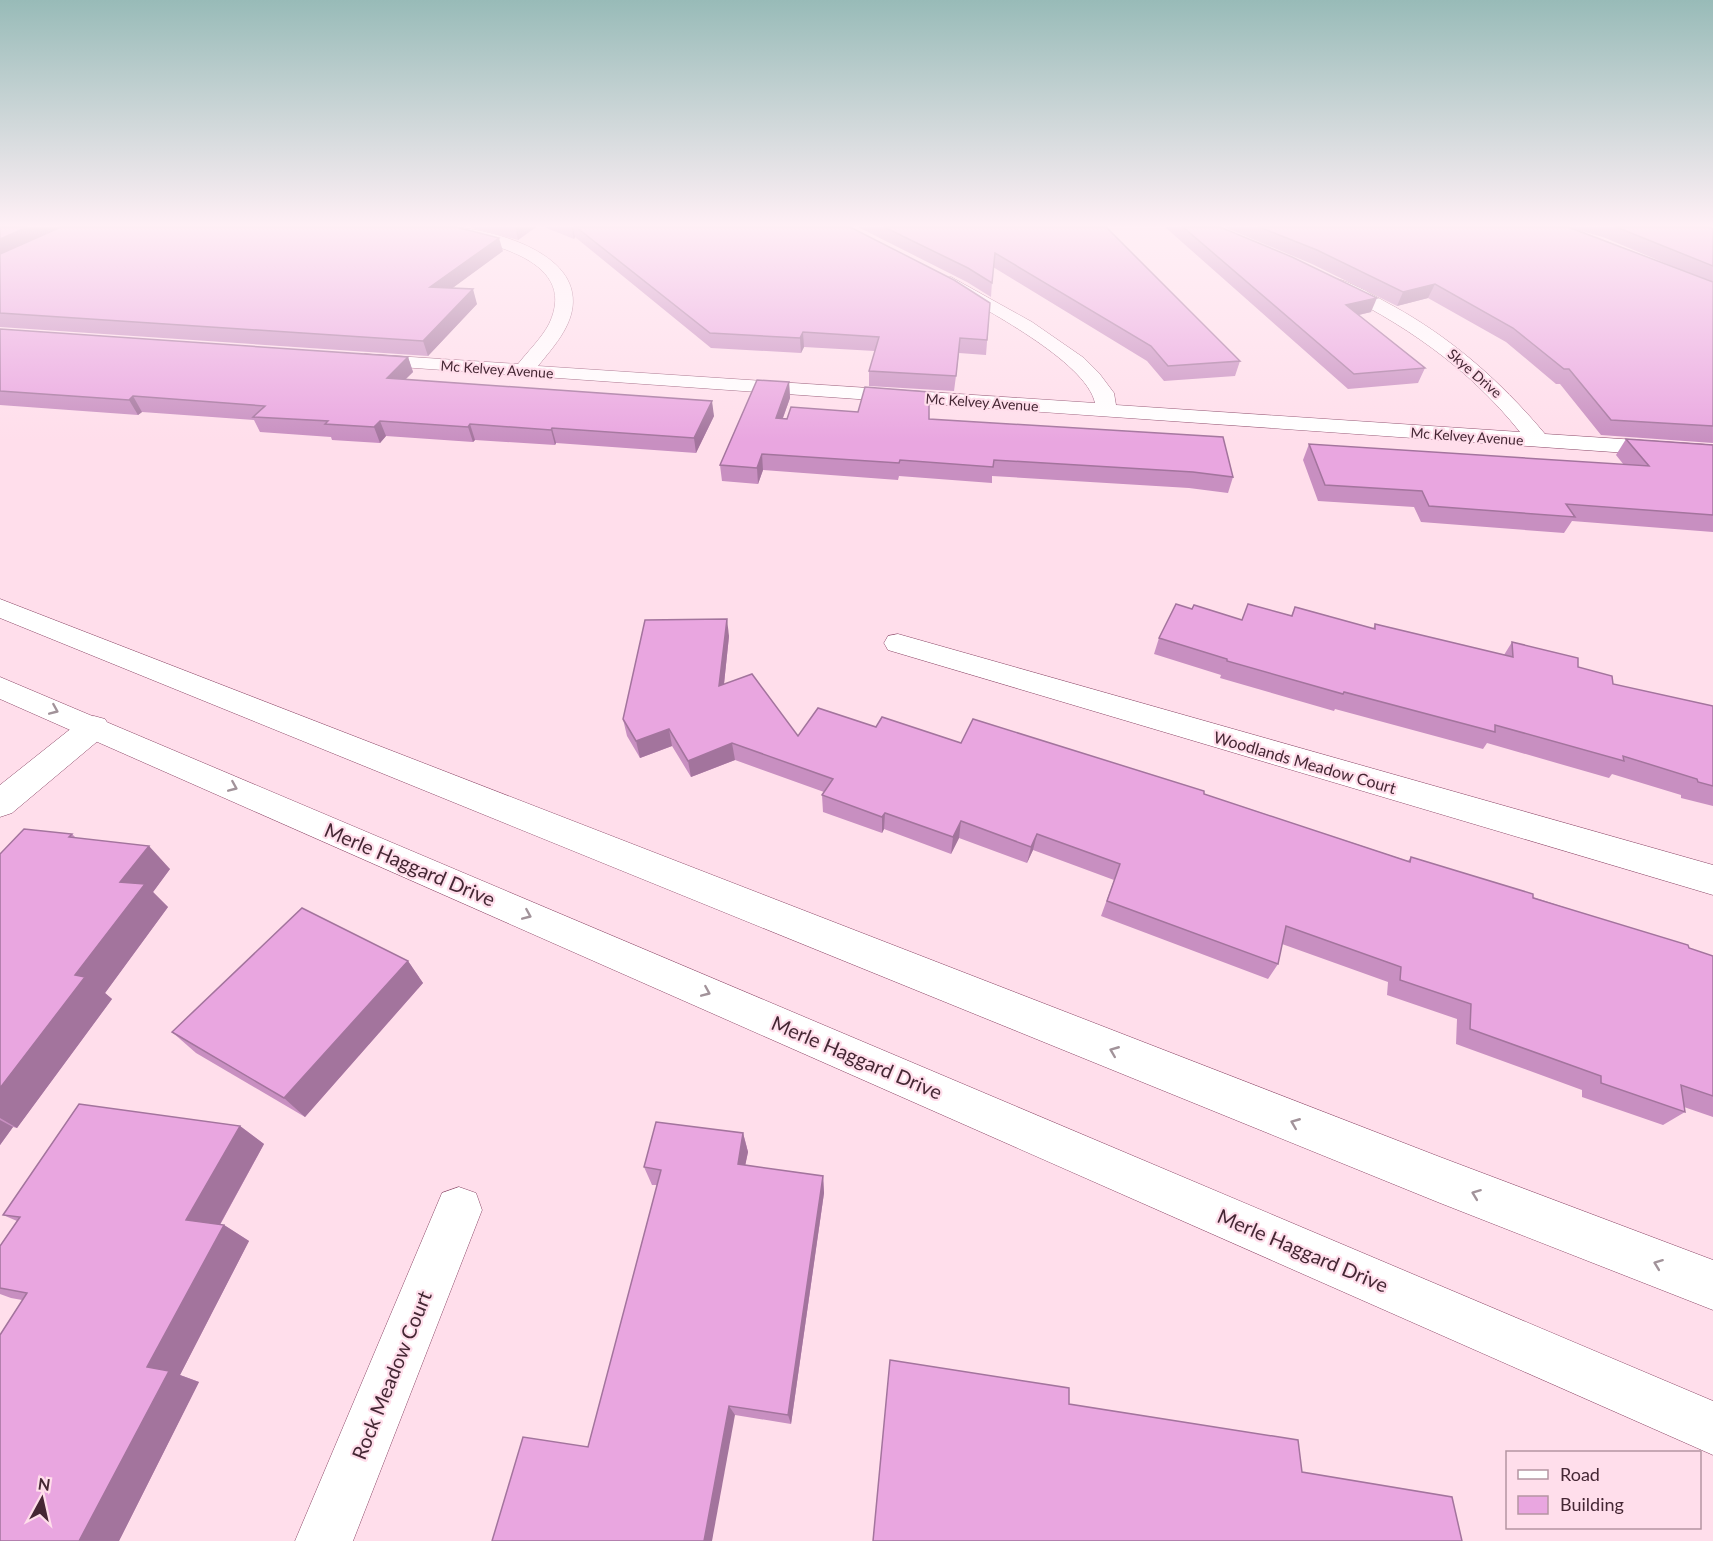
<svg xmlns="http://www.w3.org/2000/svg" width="1713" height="1541" viewBox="0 0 1713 1541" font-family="Lato,sans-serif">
  <rect width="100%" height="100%" fill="#ffdeeb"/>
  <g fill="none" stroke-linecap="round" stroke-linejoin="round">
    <defs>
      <g id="street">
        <path d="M 430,227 C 471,223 563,244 572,292 C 578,321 554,346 538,366 L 1095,403 C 1086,361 982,308 945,286 L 942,282 L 945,278 L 951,277 L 1032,322 L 1084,358 L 1099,373 L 1114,393 L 1116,405 L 1520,432 C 1468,367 1402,322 1328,287 L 1325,283 L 1328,279 L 1334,278 C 1351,282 1368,292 1384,301 C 1447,334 1499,379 1545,434 L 1713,445 L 1713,459 L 358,364 L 355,360 L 358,356 L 365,354 L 518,364 C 528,351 541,339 549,324 C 582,255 475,241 432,230 Z"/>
        <path d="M 898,634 L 1713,865 L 1713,895 L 888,650 L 884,643 L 888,636 Z"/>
        <path d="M 94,716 L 105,719 L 110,727 L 105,735 L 12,813 L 0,817 L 0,785 L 83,719 Z"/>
        <path d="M 459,1187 L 476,1193 L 482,1210 L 353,1541 L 295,1541 L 442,1193 Z"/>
      </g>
      <g id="primary">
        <path d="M 0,599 L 1440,1157 L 1713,1260 L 1713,1310 L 1440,1203 L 0,618 Z"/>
        <path d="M 0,677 L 1713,1401 L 1713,1455 L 0,699 Z"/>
      </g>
    </defs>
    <!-- street casing -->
    <use href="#street" stroke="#8a4666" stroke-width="1"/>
    <!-- primary casing -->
    <use href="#primary" stroke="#8a4666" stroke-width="1"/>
    <!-- street -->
    <use href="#street" fill="#fff" fill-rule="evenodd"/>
    <!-- primary -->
    <use href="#primary" fill="#fff" fill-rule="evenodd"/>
  </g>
  <!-- wall -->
  <g fill="#c88fc1" fill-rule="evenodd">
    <path d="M 0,227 L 503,251 L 452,288 L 477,304 L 428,356 L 0,327 Z"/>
    <path d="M 469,227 L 536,227 L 518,240 Z"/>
    <path d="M 544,227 L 850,227 L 990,303 L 986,355 L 959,353 L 954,391 L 869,386 L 869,371 L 875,351 L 804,347 L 801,353 L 711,348 L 575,237 L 574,239 Z"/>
    <path d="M 858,227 L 1106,227 L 1240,361 L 1235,376 L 1164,381 L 1147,361 L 993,267 L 991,297 L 967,282 Z"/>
    <path d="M 1165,227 L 1220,227 L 1371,312 L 1359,315 L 1425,368 L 1418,383 L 1348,389 Z"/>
    <path d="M 1224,227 L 1708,227 L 1713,229 L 1713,443 L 1601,435 L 1560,384 L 1556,384 L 1506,342 L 1428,298 L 1397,306 L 1312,264 ZM 1581,231 L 1603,237 L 1679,269 Z"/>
    <path d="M 0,329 L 408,357 L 413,372 L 405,379 L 714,416 L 696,453 L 556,443 L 555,445 L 475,440 L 473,442 L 386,436 L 380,443 L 332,440 L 331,437 L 260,432 L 254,420 L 142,412 L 138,415 L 0,405 Z"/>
    <path d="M 789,382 L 790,398 L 783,418 L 929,419 L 1233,477 L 1228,493 L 1189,488 L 992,476 L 992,483 L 899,476 L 898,480 L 763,470 L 758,484 L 722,481 L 720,465 Z"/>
    <path d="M 1626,439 L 1713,445 L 1713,532 L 1572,521 L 1564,533 L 1421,522 L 1414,507 L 1318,501 L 1303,460 L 1309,444 L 1624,465 L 1616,455 Z"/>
    <path d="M 1295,607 L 1373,629 L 1375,624 L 1504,655 L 1512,642 L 1578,667 L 1613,684 L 1713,706 L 1713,806 L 1681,798 L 1681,795 L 1612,774 L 1609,778 L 1487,743 L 1483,749 L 1335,709 L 1334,711 L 1220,678 L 1221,675 L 1154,654 L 1159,638 L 1192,609 L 1241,620 L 1291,616 Z"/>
    <path d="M 729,636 L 724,684 L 798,736 L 876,727 L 961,743 L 1204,794 L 1408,861 L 1411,857 L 1713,956 L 1713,1117 L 1684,1107 L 1685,1112 L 1663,1125 L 1582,1097 L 1582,1090 L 1456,1044 L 1457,1019 L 1387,995 L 1388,982 L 1282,944 L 1278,964 L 1268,979 L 1101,916 L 1114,880 L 1033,850 L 1027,863 L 959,838 L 951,854 L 884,829 L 882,833 L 823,812 L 822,795 L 824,792 L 735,760 L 691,777 L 672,746 L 640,758 L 627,736 L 623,719 Z"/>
    <path d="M 72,834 L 76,838 L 170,869 L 153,892 L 168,907 L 105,993 L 112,999 L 17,1128 L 13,1127 L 0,1145 L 0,854 Z"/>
    <path d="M 408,961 L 423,983 L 305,1117 L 196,1053 L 172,1032 Z"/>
    <path d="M 240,1126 L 264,1144 L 220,1225 L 224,1225 L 249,1241 L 180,1375 L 199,1382 L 119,1541 L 22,1300 L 11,1298 L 0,1294 L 0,1246 L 17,1221 L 3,1215 Z"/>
    <path d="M 743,1133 L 748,1152 L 745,1165 L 823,1176 L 824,1193 L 791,1424 L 735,1415 L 588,1447 L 657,1185 L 652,1185 L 644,1167 Z"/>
  </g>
  <!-- shaded-wall -->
  <g fill="#a3749d">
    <path d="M 27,227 L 63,227 L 0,256 L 0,239 Z"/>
    <path d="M 515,227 L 536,227 L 518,240 Z"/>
    <path d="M 571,227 L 573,227 L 575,237 L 574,239 Z"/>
    <path d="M 499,238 L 503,251 L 435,301 L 430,287 Z"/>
    <path d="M 1435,284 L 1428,298 L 1397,306 L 1403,292 Z"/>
    <path d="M 473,289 L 477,304 L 428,356 L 423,341 Z"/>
    <path d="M 1377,298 L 1371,312 L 1341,319 L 1346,305 Z"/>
    <path d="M 803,332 L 804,347 L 801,353 L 800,338 Z"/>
    <path d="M 408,357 L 413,372 L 392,393 L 387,378 Z"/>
    <path d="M 789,382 L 790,398 L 777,434 L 776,418 Z"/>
    <path d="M 133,396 L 142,412 L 138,415 L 129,400 Z"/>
    <path d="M 712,401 L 714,416 L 696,453 L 694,438 Z"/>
    <path d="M 380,421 L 386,436 L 380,443 L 374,427 Z"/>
    <path d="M 470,424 L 475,440 L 473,442 L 468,427 Z"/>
    <path d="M 552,428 L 556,443 L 555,445 L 551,430 Z"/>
    <path d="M 762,454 L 763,470 L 758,484 L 757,468 Z"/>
    <path d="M 727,619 L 729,636 L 722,703 L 719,686 Z"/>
    <path d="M 669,729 L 672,746 L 640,758 L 636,741 Z"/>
    <path d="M 732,743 L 735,760 L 691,777 L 688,761 Z"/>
    <path d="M 885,813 L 884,829 L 882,833 L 882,817 Z"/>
    <path d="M 961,821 L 959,838 L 951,854 L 953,837 Z"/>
    <path d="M 1037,834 L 1033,850 L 1027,863 L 1031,847 Z"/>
    <path d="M 149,846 L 170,869 L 153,892 L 168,907 L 105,993 L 112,999 L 17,1128 L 0,1118 L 0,1088 L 75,975 L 120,882 Z"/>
    <path d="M 408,961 L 423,983 L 305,1117 L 284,1098 Z"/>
    <path d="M 0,1120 L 13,1127 L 0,1145 Z"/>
    <path d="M 240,1126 L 264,1144 L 213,1237 L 186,1220 Z"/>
    <path d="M 743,1133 L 748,1152 L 742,1181 L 738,1164 Z"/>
    <path d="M 823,1176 L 824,1193 L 791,1424 L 788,1415 Z"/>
    <path d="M 224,1225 L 249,1241 L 180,1375 L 199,1382 L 119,1541 L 79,1541 L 147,1367 Z"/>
    <path d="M 729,1406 L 735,1415 L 712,1541 L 704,1541 Z"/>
  </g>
  <!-- building -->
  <g fill="#e9a6e0" stroke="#a3749d" stroke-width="1.5">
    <path d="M 0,227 L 27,227 L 0,239 Z"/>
    <path d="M 61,227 L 456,227 L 499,238 L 430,287 L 473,289 L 423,341 L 0,313 L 0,254 Z"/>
    <path d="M 576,227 L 850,227 L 954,280 L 990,303 L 987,340 L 960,338 L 956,376 L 869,371 L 879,337 L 803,332 L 800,338 L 710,333 Z"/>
    <path d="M 884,227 L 1106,227 L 1240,361 L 1168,366 L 1151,346 L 995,253 L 992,283 L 968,268 Z"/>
    <path d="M 1183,227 L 1220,227 L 1292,257 L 1377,298 L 1346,305 L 1425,368 L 1354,374 Z"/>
    <path d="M 1259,227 L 1568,227 L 1713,282 L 1713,426 L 1611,420 L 1569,369 L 1564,369 L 1513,328 L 1435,284 L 1403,292 L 1317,250 Z"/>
    <path d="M 1616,227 L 1708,227 L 1713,229 L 1713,266 Z"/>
    <path d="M 0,329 L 408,357 L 387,378 L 712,401 L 694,438 L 552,428 L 551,430 L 470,424 L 468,427 L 380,421 L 374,427 L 325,424 L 328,421 L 253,417 L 265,406 L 133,396 L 129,400 L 0,391 Z"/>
    <path d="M 757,380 L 789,382 L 776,418 L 787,419 L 791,407 L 858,412 L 865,387 L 929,392 L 929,419 L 1223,437 L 1233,477 L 1193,472 L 994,460 L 993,467 L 900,460 L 899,463 L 762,454 L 757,468 L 720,465 Z"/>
    <path d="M 1626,439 L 1713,445 L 1713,515 L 1566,504 L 1575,517 L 1429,506 L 1422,491 L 1325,485 L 1309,444 L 1649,466 Z"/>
    <path d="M 1176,604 L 1192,609 L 1194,605 L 1242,620 L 1248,604 L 1292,616 L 1295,607 L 1375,629 L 1375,624 L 1513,657 L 1512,642 L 1578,658 L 1578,667 L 1612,676 L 1613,684 L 1713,706 L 1713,786 L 1698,782 L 1697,779 L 1623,756 L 1624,761 L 1495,725 L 1495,732 L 1344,692 L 1343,694 L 1227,661 L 1227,659 L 1159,638 Z"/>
    <path d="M 727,619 L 719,686 L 752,674 L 798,736 L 818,708 L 876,727 L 882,717 L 961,743 L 973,719 L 1204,791 L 1204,794 L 1410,862 L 1411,857 L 1533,894 L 1533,898 L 1688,945 L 1689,948 L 1713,956 L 1713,1096 L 1681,1085 L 1685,1112 L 1601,1083 L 1601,1076 L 1470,1029 L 1471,1004 L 1400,980 L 1401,967 L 1286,926 L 1278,964 L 1107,901 L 1120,864 L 1037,834 L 1031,847 L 961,821 L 953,837 L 885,813 L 882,817 L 822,795 L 833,779 L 732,743 L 688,761 L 669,729 L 636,741 L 623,719 L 645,620 Z"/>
    <path d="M 24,829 L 72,834 L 69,837 L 149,846 L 120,882 L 145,884 L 75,975 L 85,977 L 0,1088 L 0,854 Z"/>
    <path d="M 302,908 L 408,961 L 284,1098 L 172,1032 Z"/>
    <path d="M 79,1104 L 240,1126 L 186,1220 L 224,1225 L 147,1367 L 169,1371 L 79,1541 L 0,1541 L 0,1335 L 27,1293 L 0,1288 L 0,1246 L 20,1217 L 3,1215 Z"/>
    <path d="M 656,1122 L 743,1133 L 738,1164 L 823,1176 L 788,1415 L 729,1406 L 704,1541 L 492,1541 L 523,1437 L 588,1447 L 661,1170 L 644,1167 Z"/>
    <path d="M 890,1360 L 1069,1388 L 1069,1404 L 1298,1440 L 1302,1472 L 1452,1497 L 1462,1541 L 873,1541 Z"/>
  </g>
  <!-- one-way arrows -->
  <defs><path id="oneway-chevron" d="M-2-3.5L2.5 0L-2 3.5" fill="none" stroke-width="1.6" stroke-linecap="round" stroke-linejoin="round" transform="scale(1.5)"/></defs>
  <g stroke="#a2939a">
    <use href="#oneway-chevron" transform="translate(54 710) rotate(23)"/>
    <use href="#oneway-chevron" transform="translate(233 787) rotate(23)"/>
    <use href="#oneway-chevron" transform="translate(527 915) rotate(23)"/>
    <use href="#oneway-chevron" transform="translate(706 992) rotate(23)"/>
    <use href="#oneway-chevron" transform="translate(1114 1051) rotate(-158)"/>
    <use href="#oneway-chevron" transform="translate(1295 1123) rotate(-158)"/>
    <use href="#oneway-chevron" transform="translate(1476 1194) rotate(-159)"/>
    <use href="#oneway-chevron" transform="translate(1658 1264) rotate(-159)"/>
  </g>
  <!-- sky -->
  <linearGradient id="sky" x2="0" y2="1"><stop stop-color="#98bbb8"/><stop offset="0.51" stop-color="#fff0f6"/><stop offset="1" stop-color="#fff0f6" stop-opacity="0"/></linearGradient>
  <rect width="1713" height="442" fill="url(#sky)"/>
  <g text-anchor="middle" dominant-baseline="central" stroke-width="4.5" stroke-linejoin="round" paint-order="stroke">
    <!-- far-street labels -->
    <g font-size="14" fill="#452734" stroke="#ffdeeb">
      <text transform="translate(497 369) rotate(4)">Mc Kelvey Avenue</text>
      <text transform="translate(1475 373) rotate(41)">Skye Drive</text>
      <text transform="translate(982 402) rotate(4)">Mc Kelvey Avenue</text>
      <text transform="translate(1467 436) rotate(4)">Mc Kelvey Avenue</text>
    </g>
    <!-- street labels -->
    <g font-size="16" fill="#452734" stroke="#ffdeeb">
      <text transform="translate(1305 762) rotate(16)">Woodlands Meadow Court</text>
    </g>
    <!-- near-street labels -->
    <g font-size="20" fill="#452734" stroke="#ffdeeb">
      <text transform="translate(410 864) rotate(23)">Merle Haggard Drive</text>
      <text transform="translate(857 1057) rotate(23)">Merle Haggard Drive</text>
      <text transform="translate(1303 1250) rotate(23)">Merle Haggard Drive</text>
      <text transform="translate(391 1375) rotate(-68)">Rock Meadow Court</text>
    </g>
  </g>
  <!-- legend -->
  <rect x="1506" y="1451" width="195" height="78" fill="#ffdeeb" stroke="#b595a2" stroke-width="1.5"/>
  <rect x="1518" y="1470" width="30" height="9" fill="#ffffff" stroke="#b595a2" stroke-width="1.5"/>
  <text x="1560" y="1481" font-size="18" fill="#452734">Road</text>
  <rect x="1518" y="1496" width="30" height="18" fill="#e9a6e0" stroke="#b595a2" stroke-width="1.5"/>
  <text x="1560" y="1511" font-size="18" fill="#452734">Building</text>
  <!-- north arrow -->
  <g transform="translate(42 1499) rotate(8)" stroke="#ffdeeb" stroke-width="4.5" paint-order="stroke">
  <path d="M0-4.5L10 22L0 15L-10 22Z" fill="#452734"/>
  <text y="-9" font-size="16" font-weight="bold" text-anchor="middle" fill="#452734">N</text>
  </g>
</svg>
